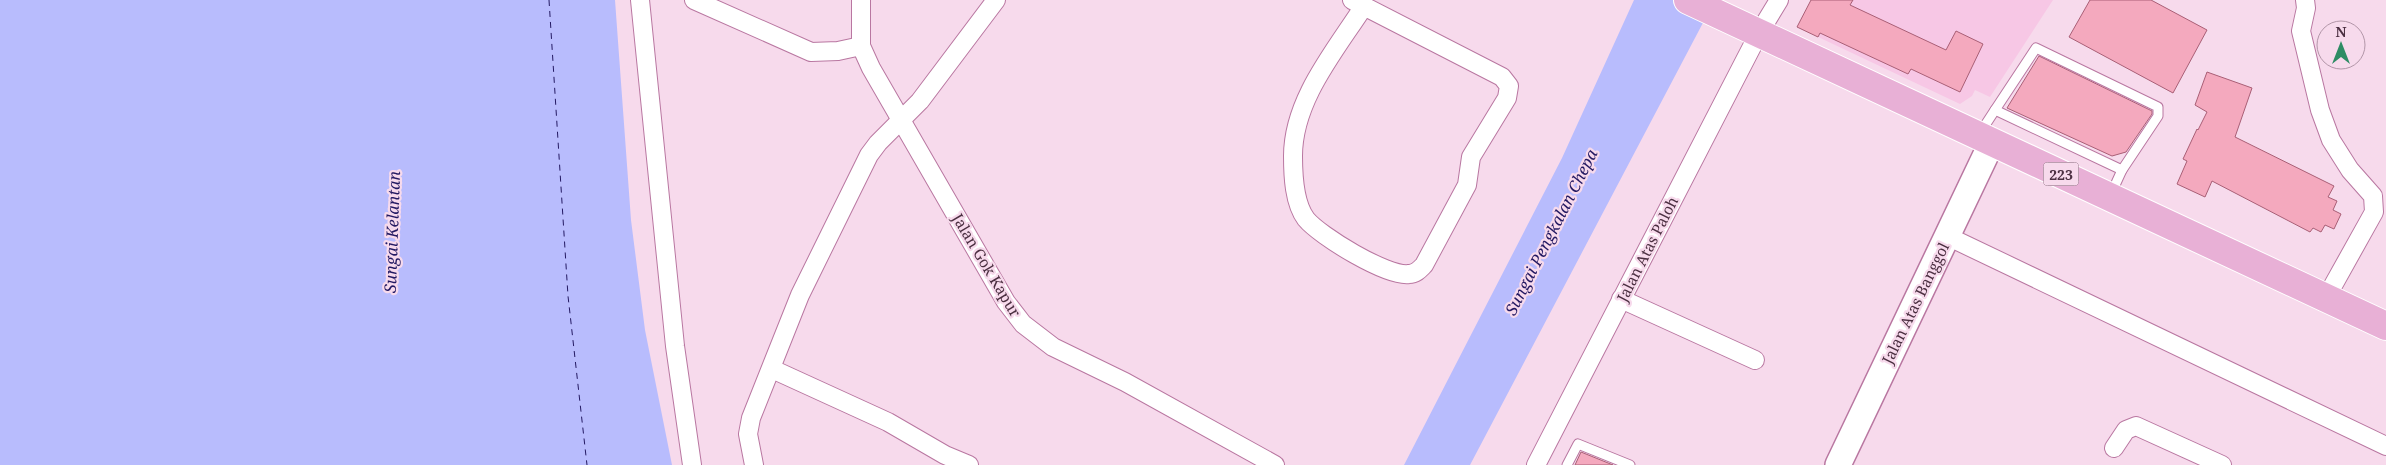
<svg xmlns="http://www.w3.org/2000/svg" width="2386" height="465" viewBox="0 0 2386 465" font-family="'Noto Serif',serif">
  <rect width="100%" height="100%" fill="#f7daec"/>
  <!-- built -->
  <path fill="#f7c7e5" d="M 1811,0 L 2053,0 L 1990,97 L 1975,90 L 1972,96 L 1960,104 L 1797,27 Z"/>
  <!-- water -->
  <g fill="#b8bcfd">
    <path d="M 0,0 L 615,0 L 631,220 L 645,330 L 672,465 L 0,465 Z"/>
    <path d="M 1634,0 L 1715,0 L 1470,465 L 1404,465 L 1562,158 Z"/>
  </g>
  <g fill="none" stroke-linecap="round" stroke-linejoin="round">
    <!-- ferry -->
    <path stroke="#231962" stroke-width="1" stroke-dasharray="6 5" stroke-linecap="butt" d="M 549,0 L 568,296 L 587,465"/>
  </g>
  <!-- building -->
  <g fill="#f4a9be" stroke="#a95f76">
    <path d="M 1811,0 L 1853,0 L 1850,5 L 1946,50 L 1956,31 L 1983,44 L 1960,92 L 1911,69 L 1908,74 L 1820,33 L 1818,37 L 1797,27 Z"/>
    <path d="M 2090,0 L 2151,0 L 2207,30 L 2173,93 L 2069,37 Z"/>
    <path d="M 2039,56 L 2152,111 L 2152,114 L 2126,152 L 2112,156 L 2007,108 Z"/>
    <path d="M 2207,72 L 2252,88 L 2235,137 L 2334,186 L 2328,197 L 2337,201 L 2333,210 L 2341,214 L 2334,229 L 2325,225 L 2321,232 L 2313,228 L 2310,232 L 2212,181 L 2205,197 L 2177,184 L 2187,161 L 2183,159 L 2197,129 L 2198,130 L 2207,112 L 2195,105 Z"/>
    <path d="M 1581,452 L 1613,465 L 1575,465 Z"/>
  </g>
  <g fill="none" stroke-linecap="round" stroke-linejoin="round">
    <defs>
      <g id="lane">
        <path d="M 1995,110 L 2036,48 L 2158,107 L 2158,116 L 2122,170"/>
        <path d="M 1980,133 L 1995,110 L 2122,170 L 2111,194"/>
        <path d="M 1567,465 L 1578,444 L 1630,465"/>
      </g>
      <g id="street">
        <path d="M 640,0 L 675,346 L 692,465"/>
        <path d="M 694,0 L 811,52 L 838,51 L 861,46"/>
        <path d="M 861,0 L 861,46 L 871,68 L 1006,302 L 1023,324 L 1053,347 L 1125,382 L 1275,465"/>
        <path d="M 1352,0 L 1502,77 L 1509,86 L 1507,98 L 1471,157 L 1467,185 L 1424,265 C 1420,269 1416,274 1409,274 C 1387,277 1320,236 1306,219 C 1294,203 1293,176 1293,156 C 1293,100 1335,51 1364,6"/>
        <path d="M 2305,0 L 2306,8 L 2301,31 L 2320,110 L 2331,140 L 2350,170 L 2373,196 L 2374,212 L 2326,298"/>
        <path d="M 1947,236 L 2386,446"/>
        <path d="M 1621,299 L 1755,360"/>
        <path d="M 772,369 L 888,422 L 945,455 L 969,465"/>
        <path d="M 2114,448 L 2126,430 L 2136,426 L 2222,465"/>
        <path d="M 754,465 L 748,434 L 751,418 L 800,295 L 869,155 L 878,143 L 920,101 L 996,0"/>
        <path d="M 1536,465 L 1759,33 L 1779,0"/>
      </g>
      <path id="secondary" d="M 1838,465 L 1992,142"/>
      <path id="primary" d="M 1688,0 L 2386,326"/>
    </defs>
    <!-- lane casing -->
    <use href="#lane" stroke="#b977a1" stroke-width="11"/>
    <!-- street casing -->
    <use href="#street" stroke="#b977a1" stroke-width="20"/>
    <!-- secondary casing -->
    <use href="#secondary" stroke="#b977a1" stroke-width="28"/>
    <!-- primary casing -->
    <use href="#primary" stroke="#fff" stroke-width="30"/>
    <!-- lane -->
    <use href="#lane" stroke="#fff" stroke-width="9"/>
    <!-- street -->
    <use href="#street" stroke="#fff" stroke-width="18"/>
    <!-- secondary -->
    <use href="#secondary" stroke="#fff" stroke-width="25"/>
    <!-- primary -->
    <use href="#primary" stroke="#e8b0d6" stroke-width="28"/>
  </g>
  <g text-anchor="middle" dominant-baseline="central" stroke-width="4.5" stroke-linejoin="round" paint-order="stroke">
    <!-- shield labels -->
    <rect fill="#f7daec" stroke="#7f6274" stroke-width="1" x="2043.5" y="162.5" width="35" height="23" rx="4"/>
    <g font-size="14" font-weight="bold" fill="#4b2f41">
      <text x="2061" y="174">223</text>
    </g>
    <!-- street labels -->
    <g font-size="15" fill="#4b2f41" stroke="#f7daec">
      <text transform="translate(1647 249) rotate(-63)">Jalan Atas Paloh</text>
      <text transform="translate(987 265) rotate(59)">Jalan Gok Kapur</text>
      <text transform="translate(1915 303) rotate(-64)">Jalan Atas Banggol</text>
    </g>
    <!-- water labels -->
    <g font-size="16" font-style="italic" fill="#231962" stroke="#f7daec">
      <text transform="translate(392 232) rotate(-88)">Sungai Kelantan</text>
      <text transform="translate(1551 232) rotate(-63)">Sungai Pengkalan Chepa</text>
    </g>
  </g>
  <!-- north arrow -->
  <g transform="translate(2341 45)"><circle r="24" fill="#f7daec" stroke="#b296a8"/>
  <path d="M0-4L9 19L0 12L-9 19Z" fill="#2e8c64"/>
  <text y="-8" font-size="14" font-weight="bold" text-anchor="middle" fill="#4b2f41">N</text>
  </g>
</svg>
